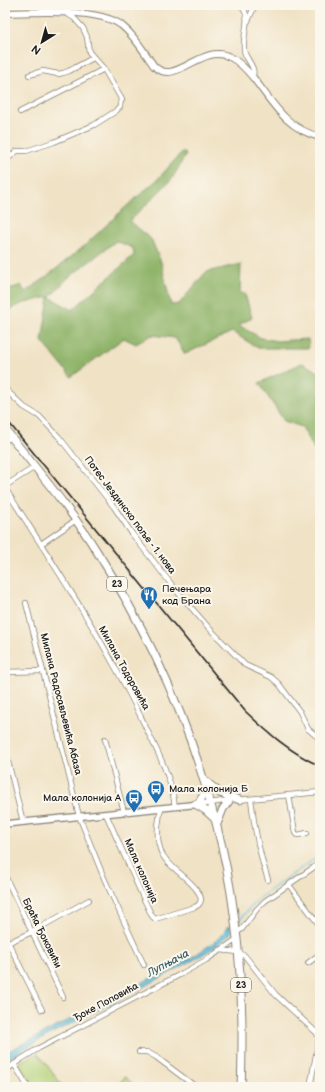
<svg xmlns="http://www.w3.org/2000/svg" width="325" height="1092" viewBox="0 0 325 1092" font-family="'Balsamiq Sans',sans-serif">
  <rect width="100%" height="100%" fill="#fbf7ec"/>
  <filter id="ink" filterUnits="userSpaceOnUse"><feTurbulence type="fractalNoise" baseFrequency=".025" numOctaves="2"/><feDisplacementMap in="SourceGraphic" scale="8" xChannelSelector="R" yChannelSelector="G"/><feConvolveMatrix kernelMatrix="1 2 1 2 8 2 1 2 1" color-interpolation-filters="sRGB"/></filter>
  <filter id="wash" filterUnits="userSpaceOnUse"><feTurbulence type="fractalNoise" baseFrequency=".012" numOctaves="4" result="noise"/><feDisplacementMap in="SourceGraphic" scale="16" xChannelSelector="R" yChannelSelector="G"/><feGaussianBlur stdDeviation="0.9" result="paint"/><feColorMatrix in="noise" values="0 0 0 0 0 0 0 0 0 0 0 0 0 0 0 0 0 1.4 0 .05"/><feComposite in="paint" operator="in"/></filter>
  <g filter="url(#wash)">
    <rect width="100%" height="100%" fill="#f0e2c5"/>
    <!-- green -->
    <g fill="#b3d178" stroke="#68764a">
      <path d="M 38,1053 L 63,1087 L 34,1087 L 18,1063 Z"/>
      <path d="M 125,1077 L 136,1087 L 115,1087 Z"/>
    </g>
    <!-- forest -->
    <g fill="#8eb368" stroke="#556842" fill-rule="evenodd">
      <path d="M 182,152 L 186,154 L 172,179 L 130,221 L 151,239 L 161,262 L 171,305 L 179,304 L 206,272 L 241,264 L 240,293 L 245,294 L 252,318 L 238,325 L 261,338 L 277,341 L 308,339 L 309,348 L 258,348 L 232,332 L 185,354 L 175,338 L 152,335 L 136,344 L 124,338 L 71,377 L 42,341 L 49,297 L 21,304 L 5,313 L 5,303 L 7,301 L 5,291 L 21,285 L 25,292 L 41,281 L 82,248 L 128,205 L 157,180 ZM 116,241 L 133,248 L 134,255 L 72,310 L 50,297 L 68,278 Z"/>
      <path d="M 302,363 L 320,373 L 320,460 L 302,427 L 284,421 L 259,383 Z"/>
    </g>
    <!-- water -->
    <path fill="#60c1df" stroke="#3e6e7e" d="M 230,925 L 231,933 L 213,948 L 197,958 L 134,992 L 52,1033 L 5,1060 L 5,1053 L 194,956 L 217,940 Z"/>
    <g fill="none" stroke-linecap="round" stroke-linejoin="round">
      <!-- stream -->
      <path stroke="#60c1df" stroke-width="1.5" d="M 238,922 L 253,904 L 262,896 L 320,855"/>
    </g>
  </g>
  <g filter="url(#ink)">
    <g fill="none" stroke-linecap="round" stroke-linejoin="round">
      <defs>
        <g id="minor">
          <path d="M 240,5 C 255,17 239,38 245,54 C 248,61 257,70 252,77"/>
          <path d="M 66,13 L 74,18 L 83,28 L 87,37 L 89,52 L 104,69 L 122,100"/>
          <path d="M 248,21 L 255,5"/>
          <path d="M 29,75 L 43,71 L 58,74 L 63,73 L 69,71 L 93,58"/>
          <path d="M 20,112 L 104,69"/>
          <path d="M 5,161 L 17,151 L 26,151 L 54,142 L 94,125 L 116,111 L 120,107 L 121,98"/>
          <path d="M 5,389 L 24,407 L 39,416 L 59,437 L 114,507 L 133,535 L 175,589 L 209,628 L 245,665 L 271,677 L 279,684 L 300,712 L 308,729 L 320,739"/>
          <path d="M 5,441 L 11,437"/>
          <path d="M 5,486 L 35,467"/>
          <path d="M 5,488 C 55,567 108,645 147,730 C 159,754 172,780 175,807"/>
          <path d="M 41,544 L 76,520"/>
          <path d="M 26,603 L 79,816 L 104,878 L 144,965"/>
          <path d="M 5,672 L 43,671"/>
          <path d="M 105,739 L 124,812"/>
          <path d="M 5,749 L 23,822"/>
          <path d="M 289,795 L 295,833 L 298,835 L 307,833"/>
          <path d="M 251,799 C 254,827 259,853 268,880"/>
          <path d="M 238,800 L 320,792"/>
          <path d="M 210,803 L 230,800"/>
          <path d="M 106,814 L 142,895 L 152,916 L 155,919 L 195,907 C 214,898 181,875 174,868 C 169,864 165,859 162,854 C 155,838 158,824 161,808"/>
          <path d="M 5,876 L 63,997"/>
          <path d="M 289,885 L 320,926"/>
          <path d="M 236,933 L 242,929 L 257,909 L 265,901 L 320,863"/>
          <path d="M 5,936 L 42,1010"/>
          <path d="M 5,944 L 32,932 L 89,900"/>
          <path d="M 220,950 L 238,952 L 245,956 L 276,995 L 317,1033 L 319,1039 L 310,1087"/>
          <path d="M 308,963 L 320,954"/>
          <path d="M 139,1052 L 147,1052 L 156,1057 L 196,1087"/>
          <path d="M 14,1064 L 28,1087"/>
          <path d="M 5,1071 L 20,1060 L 39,1048 L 181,974 L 206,960 L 237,939"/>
        </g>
        <path id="tertiary" d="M 5,824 L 210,803"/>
        <path id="secondary" d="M 5,13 C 34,12 98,8 121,25 C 135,36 144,52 154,66 C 175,88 202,42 230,57 C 240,62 248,71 255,80 C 274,105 287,129 320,137"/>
        <g id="primary">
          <path d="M 5,429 C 36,469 69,507 96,550 C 150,634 191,726 216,823 C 234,889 241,958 242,1026 C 242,1046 242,1067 241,1087"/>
          <path d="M 204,780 L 220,793 L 240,800"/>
          <path d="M 195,804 L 205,810 L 216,820"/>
          <path d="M 198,804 L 204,794 L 206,787"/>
          <path d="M 217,824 L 223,809 L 229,801"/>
        </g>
      </defs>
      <!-- minor casing -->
      <use href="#minor" stroke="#867f70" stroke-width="6"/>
      <!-- tertiary casing -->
      <use href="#tertiary" stroke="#867f70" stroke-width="8"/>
      <!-- secondary casing -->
      <use href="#secondary" stroke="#867f70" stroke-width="8"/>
      <!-- primary casing -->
      <use href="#primary" stroke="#867f70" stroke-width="9"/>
      <!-- minor -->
      <use href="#minor" stroke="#fff" stroke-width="4.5"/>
      <!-- tertiary -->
      <use href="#tertiary" stroke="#fff" stroke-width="5.5"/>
      <!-- secondary -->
      <use href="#secondary" stroke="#fff" stroke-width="6"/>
      <!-- primary -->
      <use href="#primary" stroke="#fff" stroke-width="7"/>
      <!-- rail -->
      <path stroke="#1c1c1c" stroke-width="1.5" d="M 5,418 L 245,711 C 268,733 291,753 320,766"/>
    </g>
  </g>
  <!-- icons -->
  <defs>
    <symbol id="restaurant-pin" viewBox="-11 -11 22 30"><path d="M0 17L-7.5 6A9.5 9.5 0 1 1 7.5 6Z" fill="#1f6fb2" stroke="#fbf7ec"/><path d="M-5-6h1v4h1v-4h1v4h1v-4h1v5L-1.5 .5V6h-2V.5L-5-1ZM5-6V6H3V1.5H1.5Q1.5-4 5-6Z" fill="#fff"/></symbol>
    <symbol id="bus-pin" viewBox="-11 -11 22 30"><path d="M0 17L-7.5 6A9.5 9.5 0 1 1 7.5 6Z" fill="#1f6fb2" stroke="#fbf7ec"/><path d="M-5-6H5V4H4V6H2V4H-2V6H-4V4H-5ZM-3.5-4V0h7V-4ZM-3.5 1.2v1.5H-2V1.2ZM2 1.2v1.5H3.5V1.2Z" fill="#fff"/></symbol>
  </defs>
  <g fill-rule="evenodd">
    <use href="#restaurant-pin" x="139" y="585" width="20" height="27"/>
    <use href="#bus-pin" x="146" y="779" width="20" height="27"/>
    <use href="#bus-pin" x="124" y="788" width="20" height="27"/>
  </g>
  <g text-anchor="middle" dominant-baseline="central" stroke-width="4" stroke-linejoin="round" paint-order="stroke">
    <!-- shield labels -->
    <g fill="#fbf7ec" stroke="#5f5e5a" stroke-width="1">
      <rect x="107" y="577" width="20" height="14" rx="3"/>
      <rect x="231" y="978" width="20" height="14" rx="3"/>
    </g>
    <g font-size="9" font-weight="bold" fill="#1c1c1c">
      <text x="117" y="584">23</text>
      <text x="241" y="985">23</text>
    </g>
    <!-- street labels -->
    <g font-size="10" fill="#1c1c1c" stroke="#fbf7ec">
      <text transform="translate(130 515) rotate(53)">Потес Јездинско поље - 1. нова</text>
      <text transform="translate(124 668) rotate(61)">Милана Тодоровића</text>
      <text transform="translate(61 704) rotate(76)">Милана Радосављевића Абаза</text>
      <text transform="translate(141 871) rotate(66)">Мала колонија</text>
      <text transform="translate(42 933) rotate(64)">Браћа Ђоковићи</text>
      <text transform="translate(106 1002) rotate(-28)">Ђоке Поповића</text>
    </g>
    <!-- poi labels -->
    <g font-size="10" fill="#1c1c1c" stroke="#fbf7ec" text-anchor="start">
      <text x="162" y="589">Печењара<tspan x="162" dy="12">код Брана</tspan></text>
      <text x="169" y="789">Мала колонија Б</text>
      <text x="121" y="798" text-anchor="end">Мала колонија А</text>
    </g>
    <!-- water labels -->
    <g font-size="11" font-style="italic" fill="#375e6a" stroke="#fbf7ec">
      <text transform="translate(168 963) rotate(-28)">Лупњача</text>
    </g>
  </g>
  <!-- margin -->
  <rect width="325" height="1092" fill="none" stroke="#fbf7ec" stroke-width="20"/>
  <!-- north arrow -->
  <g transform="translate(42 42) rotate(217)" stroke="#fbf7ec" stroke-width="3" paint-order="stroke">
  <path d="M0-3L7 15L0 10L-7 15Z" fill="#1c1c1c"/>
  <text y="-6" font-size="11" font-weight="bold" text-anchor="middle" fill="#1c1c1c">N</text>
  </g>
</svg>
